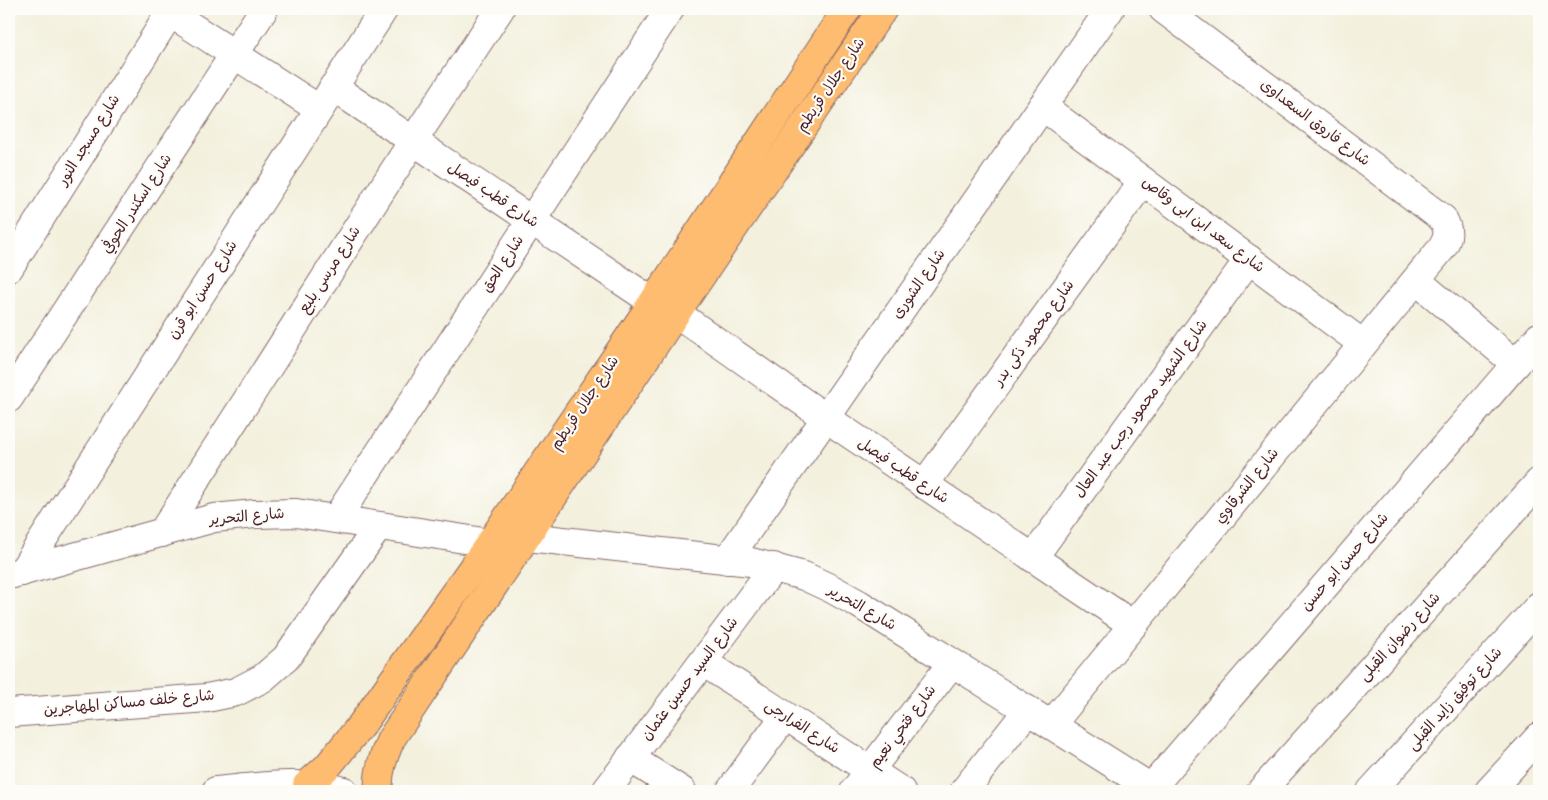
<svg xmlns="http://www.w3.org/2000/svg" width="1548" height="800" viewBox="0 0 1548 800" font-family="Mynerve,'Playpen Sans Arabic',sans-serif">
  <rect width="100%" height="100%" fill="#fdfcf7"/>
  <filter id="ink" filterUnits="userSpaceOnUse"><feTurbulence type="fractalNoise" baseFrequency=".02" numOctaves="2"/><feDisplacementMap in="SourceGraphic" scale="10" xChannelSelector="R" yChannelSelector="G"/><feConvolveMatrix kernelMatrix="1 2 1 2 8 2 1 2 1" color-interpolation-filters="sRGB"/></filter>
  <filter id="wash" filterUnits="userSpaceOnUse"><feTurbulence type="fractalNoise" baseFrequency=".0096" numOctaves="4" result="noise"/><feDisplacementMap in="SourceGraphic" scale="20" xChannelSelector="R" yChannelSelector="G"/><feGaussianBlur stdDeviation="1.12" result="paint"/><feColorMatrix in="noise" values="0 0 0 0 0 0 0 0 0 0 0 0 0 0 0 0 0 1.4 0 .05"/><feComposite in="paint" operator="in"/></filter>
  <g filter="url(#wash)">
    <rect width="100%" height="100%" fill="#f3f0dd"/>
  </g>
  <g filter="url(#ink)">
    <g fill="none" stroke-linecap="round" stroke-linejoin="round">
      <defs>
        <g id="minor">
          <path d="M 164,9 L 319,109"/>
          <path d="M 333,87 L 653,302"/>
          <path d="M 1042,106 L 1363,344"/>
          <path d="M 9,268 L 170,13"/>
          <path d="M 1416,280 L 1516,364"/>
          <path d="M 676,313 L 826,418 L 1133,625"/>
          <path d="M 9,398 L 264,9"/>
          <path d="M 924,485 L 1143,181"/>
          <path d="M 336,519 L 670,9"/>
          <path d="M 162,533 L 413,141 L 500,9"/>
          <path d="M 527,537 L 751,562 L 804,576 L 832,589 L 859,604 L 1156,791"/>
          <path d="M 1033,558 L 1249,259"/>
          <path d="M 727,560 L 1110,9"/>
          <path d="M 22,572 L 384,9"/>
          <path d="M 13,574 L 214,518 L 255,514 L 296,513 L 490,543"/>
          <path d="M 703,662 L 901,791"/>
          <path d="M 9,713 L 207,698 L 236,692 L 263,678 L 286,658 L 379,526"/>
          <path d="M 1051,725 L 1442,248 C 1449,237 1449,230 1443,219 L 1163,9"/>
          <path d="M 630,758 L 682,791"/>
          <path d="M 1151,788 L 1539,337"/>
          <path d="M 216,791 C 259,787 302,780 344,791"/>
          <path d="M 606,791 L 774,567"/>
          <path d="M 730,791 L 785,716"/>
          <path d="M 854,791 L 952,663"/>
          <path d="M 964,791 L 1028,710"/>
          <path d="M 1261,791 L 1539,482"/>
          <path d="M 1371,791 L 1539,606"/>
          <path d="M 1489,791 L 1539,737"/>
        </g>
        <g id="major">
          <path d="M 307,785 L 327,767 L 362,724 L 490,543 L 653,302 L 847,9"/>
          <path d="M 379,791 C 377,773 384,755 391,739 L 676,313 L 883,9"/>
        </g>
      </defs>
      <!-- minor casing -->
      <use href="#minor" stroke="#856869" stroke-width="30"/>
      <!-- major casing -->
      <use href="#major" stroke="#856869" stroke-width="30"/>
      <!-- minor -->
      <use href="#minor" stroke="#fff" stroke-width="28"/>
      <!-- major -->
      <use href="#major" stroke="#febc70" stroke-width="28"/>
    </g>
  </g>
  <g text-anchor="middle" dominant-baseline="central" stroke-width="4.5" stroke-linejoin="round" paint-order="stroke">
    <!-- street labels -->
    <g font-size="15" fill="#4a1f2b" stroke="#fdfcf7">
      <text transform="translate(831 85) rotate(-56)">شارع جلال قريطم</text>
      <text transform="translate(1315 123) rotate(37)">شارع فاروق السعداوى</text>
      <text transform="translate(89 140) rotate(-58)">شارع مسجد النور</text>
      <text transform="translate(493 195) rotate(34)">شارع قطب فيصل</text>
      <text transform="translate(137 204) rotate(-57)">شارع اسكندر الحوفي</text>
      <text transform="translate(1203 225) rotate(37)">شارع سعد ابن ابى وقاص</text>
      <text transform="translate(503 264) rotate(-57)">شارع الحق</text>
      <text transform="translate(330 270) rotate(-57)">شارع مرسى بلبع</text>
      <text transform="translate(919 284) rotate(-55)">شارع الشورى</text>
      <text transform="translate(203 290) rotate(-57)">شارع حسن ابو قرن</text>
      <text transform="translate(1034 333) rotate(-54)">شارع محمود ذكى بدر</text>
      <text transform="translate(585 403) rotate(-56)">شارع جلال قريطم</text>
      <text transform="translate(1141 409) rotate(-54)">شارع الشهيد محمود رجب عبد العال</text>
      <text transform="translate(903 471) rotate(34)">شارع قطب فيصل</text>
      <text transform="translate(1247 486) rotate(-51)">شارع الشرقاوي</text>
      <text transform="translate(247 517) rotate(-5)">شارع التحرير</text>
      <text transform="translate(1345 562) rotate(-49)">شارع حسن ابو حسن</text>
      <text transform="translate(862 608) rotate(30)">شارع التحرير</text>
      <text transform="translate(1400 637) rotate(-48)">شارع رضوان القبلى</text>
      <text transform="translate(690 679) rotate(-53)">شارع السيد حسين عثمان</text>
      <text transform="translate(1455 699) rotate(-48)">شارع توفيق زايد القبلى</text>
      <text transform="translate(129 703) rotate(-5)">شارع خلف مساكن المهاجرين</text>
      <text transform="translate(802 727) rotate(33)">شارع الفرارجى</text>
      <text transform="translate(903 727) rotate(-53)">شارع فتحي نعيم</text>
    </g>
  </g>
  <!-- margin -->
  <rect width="1548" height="800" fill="none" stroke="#fdfcf7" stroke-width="30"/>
</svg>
